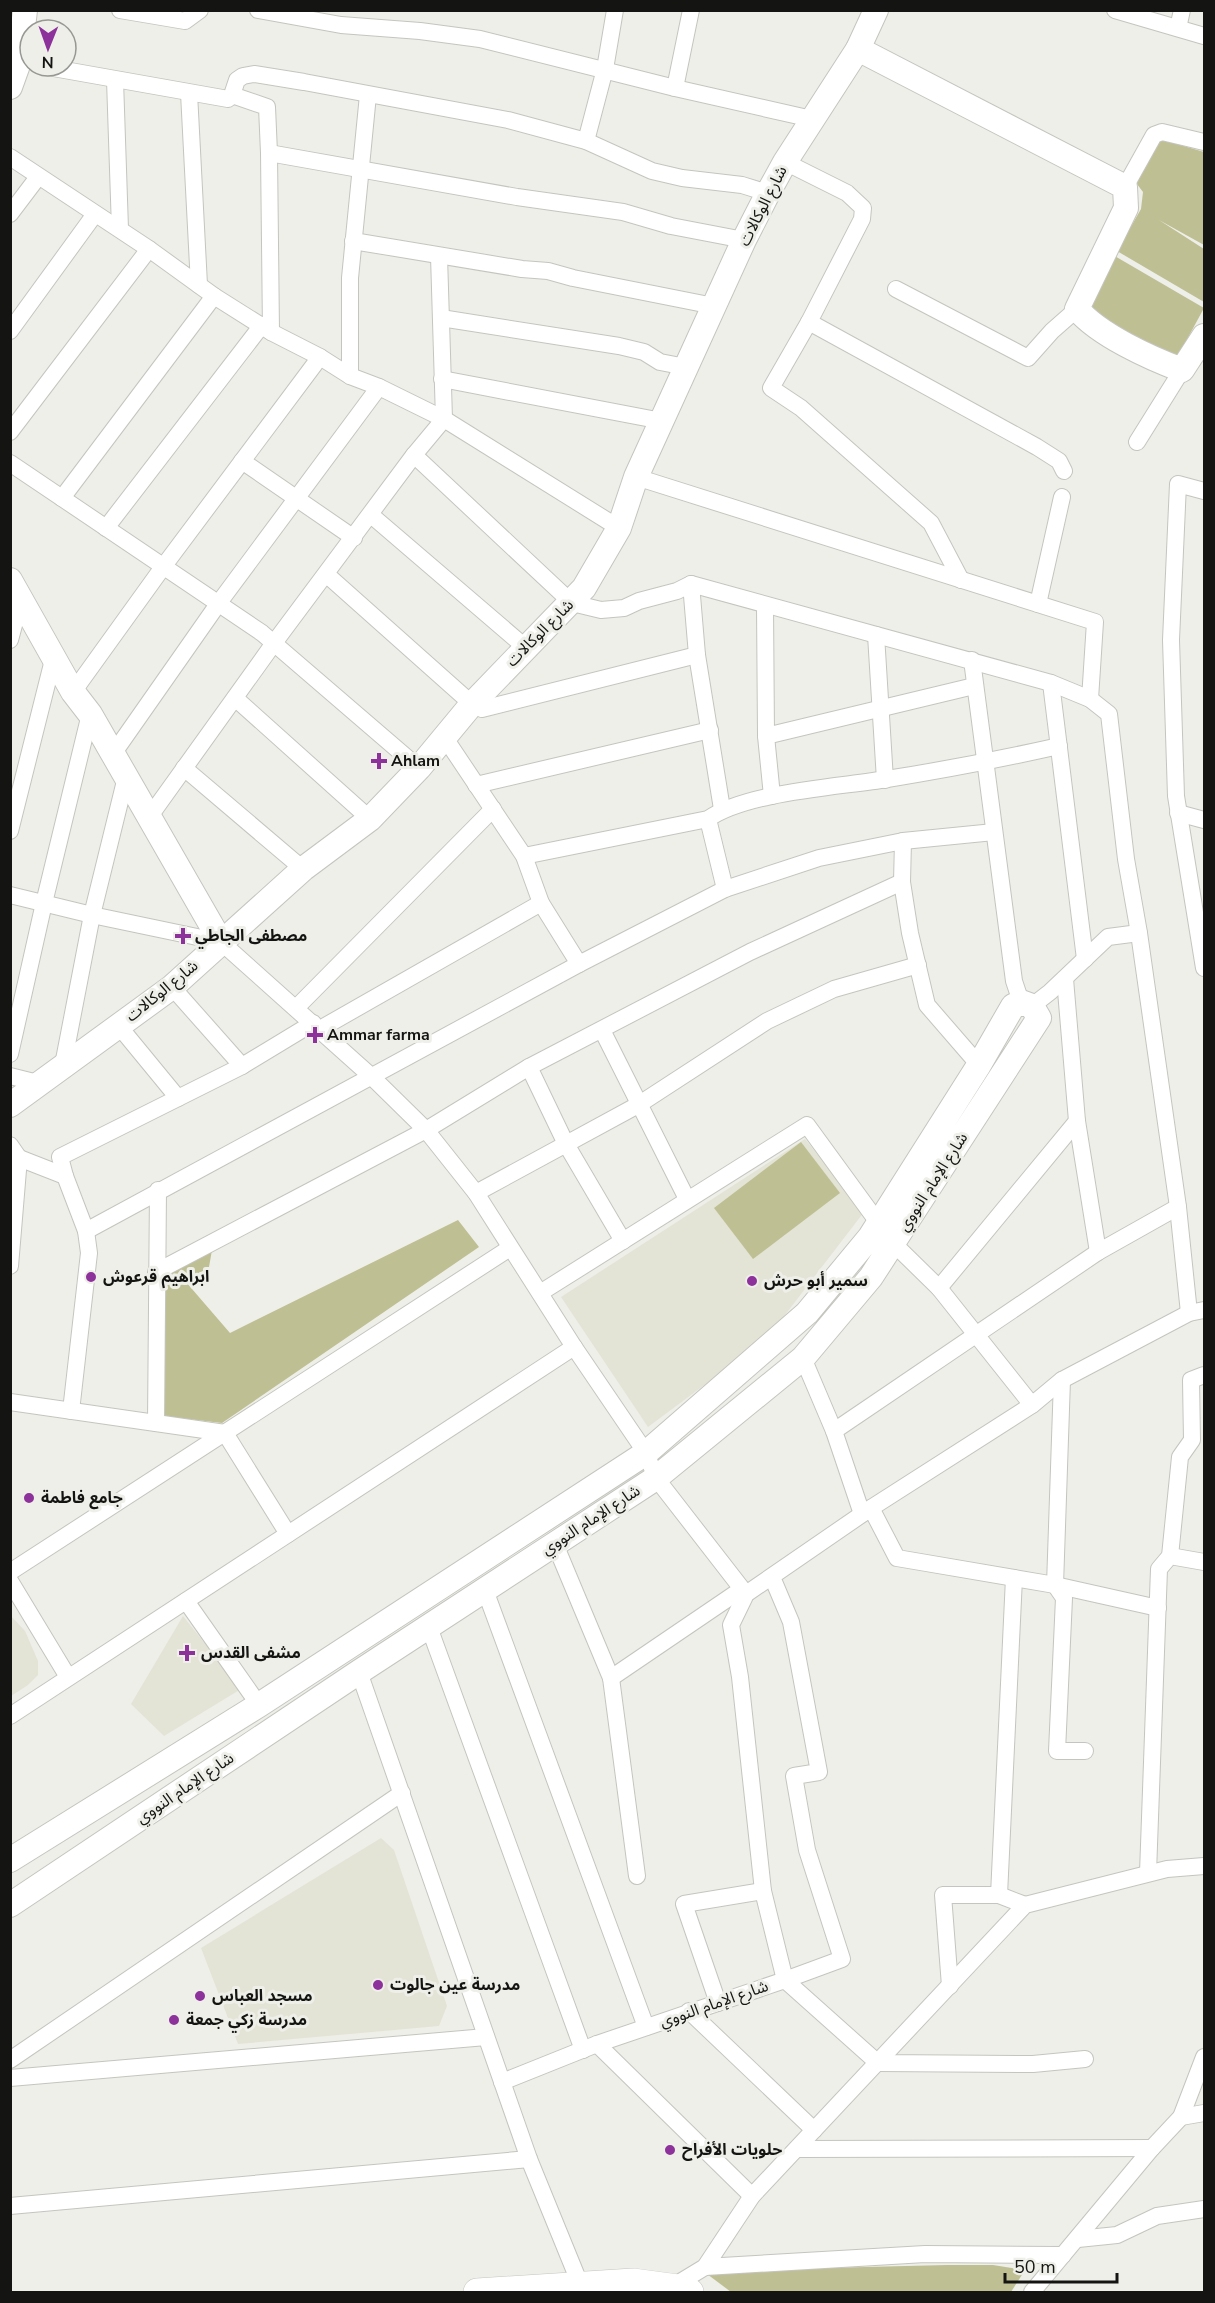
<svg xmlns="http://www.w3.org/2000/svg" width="1215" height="2303" viewBox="0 0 1215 2303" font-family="'Nunito Sans','Noto Sans Arabic',sans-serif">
  <rect width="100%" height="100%" fill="#efefe9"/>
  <!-- built -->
  <g fill="#e3e3d6">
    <path d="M 805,1139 L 864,1212 L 785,1315 L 750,1351 L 648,1427 L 561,1297 Z"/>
    <path d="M 11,1616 L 25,1631 L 38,1661 L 38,1675 L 28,1685 L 11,1696 Z"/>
    <path d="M 183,1616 L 241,1689 L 164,1736 L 131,1704 Z"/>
    <path d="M 381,1838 L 394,1850 L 447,2006 L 439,2026 L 238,2044 L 201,1948 Z"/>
  </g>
  <!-- green -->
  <g fill="#bfbf94">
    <path d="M 1164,140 L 1204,152 L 1204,245 L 1159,220 L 1204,249 L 1204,302 L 1117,251 L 1141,209 L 1143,192 L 1134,180 L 1157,142 Z"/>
    <path d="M 1113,255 L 1204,308 L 1177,358 L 1090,315 L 1089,301 Z"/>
    <path d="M 801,1142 L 840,1193 L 753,1259 L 714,1208 Z"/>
    <path d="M 458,1220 L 479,1247 L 222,1423 L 162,1416 L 164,1273 L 212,1250 L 209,1267 L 186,1282 L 230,1333 Z"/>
    <path d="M 947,2265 L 993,2265 L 1025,2270 L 1011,2292 L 731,2292 L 703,2271 Z"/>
  </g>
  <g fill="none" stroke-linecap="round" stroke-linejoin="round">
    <defs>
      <g id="street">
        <path d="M 120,10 L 185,21 L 200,10"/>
        <path d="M 258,10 L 341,25 L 420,31 L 480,39 L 675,88 L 812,119"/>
        <path d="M 1115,10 L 1204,36"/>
        <path d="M 1178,28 L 1182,10"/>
        <path d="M 42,66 L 228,99 L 232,95 L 237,80 L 243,76 L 254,74 L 304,82 L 508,120 L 586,141 L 652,171 L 682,178 L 742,185 L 768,193"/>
        <path d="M 115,80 L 120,229"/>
        <path d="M 675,88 L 691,10"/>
        <path d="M 189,93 L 199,285"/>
        <path d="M 232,95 L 267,107 L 269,153 L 271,332"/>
        <path d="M 586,141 L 605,69 L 615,10"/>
        <path d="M 269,153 L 517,197 L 623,212 L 671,226 L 744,240"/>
        <path d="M 10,157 L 149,249 L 214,296 L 271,332 L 320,357 L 350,376 L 379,387 L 444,419 L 619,528"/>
        <path d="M 785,162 L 847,193 L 863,208 L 862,219 L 809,322 L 1037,447 L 1059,461 L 1064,471"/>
        <path d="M 1125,187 L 1154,135 L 1162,132 L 1204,142"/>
        <path d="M 10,214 L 38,177"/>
        <path d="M 353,241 L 522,269 L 548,271 L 573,278 L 714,306"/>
        <path d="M 896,289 L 1028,358 L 1052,331 L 1077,309"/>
        <path d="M 441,318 L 619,346 L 644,352 L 660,362 L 686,367"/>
        <path d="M 809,322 L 771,388 L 801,408 L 931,523 L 961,580"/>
        <path d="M 10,331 L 95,214"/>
        <path d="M 350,376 L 350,278 L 368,95"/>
        <path d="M 442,379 L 662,421"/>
        <path d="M 10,432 L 149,249"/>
        <path d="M 1137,442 L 1182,370"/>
        <path d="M 414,455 L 572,603 L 601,610 L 624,608 L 639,601 L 677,591 L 691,584 L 1051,683 L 1090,699 L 1109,714 L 1126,859 L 1139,933 L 1178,1207 L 1189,1313"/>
        <path d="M 242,461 L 354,538"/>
        <path d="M 10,463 L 262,633 L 419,768"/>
        <path d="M 636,477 L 1095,622 L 1090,699"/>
        <path d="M 1204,491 L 1178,484 L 1171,640 L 1176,796 L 1204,968"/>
        <path d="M 62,498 L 214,296"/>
        <path d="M 371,515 L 525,647"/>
        <path d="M 106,528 L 262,325"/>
        <path d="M 326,574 L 472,704 L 482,709 L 697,655"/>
        <path d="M 691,584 L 697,655 L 722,809"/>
        <path d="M 1038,604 L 1062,497"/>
        <path d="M 765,606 L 766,736 L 974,686"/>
        <path d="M 876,635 L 885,780"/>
        <path d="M 10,640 L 21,599"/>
        <path d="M 972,660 L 1014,981 L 1021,1002"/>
        <path d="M 1051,683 L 1085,959"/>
        <path d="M 73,692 L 163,567 L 320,357"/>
        <path d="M 235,698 L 370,819"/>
        <path d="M 766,736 L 772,796"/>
        <path d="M 445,738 L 524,856 L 541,903 L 579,964"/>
        <path d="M 113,754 L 218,604 L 379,387"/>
        <path d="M 184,768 L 303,869"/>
        <path d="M 476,785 L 710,730"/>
        <path d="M 1178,813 L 1204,820"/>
        <path d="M 150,816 L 274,643 L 414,455 L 444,419 L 439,256"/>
        <path d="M 708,819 L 725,889"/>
        <path d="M 10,831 L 54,656"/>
        <path d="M 903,841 L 902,882 L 910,933 L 927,1005 L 979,1065"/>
        <path d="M 524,856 L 708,819 C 746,792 839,787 887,779 C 944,770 1001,759 1059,746"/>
        <path d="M 10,895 L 92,915 L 221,942 L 372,1077 L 426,1130 L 476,1193 L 574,1347 L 646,1453 L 656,1478 L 746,1594"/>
        <path d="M 1065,979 L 1077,1121 L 1098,1252"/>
        <path d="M 172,987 L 242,1066"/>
        <path d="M 1032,1006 L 1050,992 L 1108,937 L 1139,933"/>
        <path d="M 296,1008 L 493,809"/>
        <path d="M 118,1025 L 178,1098"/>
        <path d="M 320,1029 L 541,903"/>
        <path d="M 602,1030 L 687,1199"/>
        <path d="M 10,1054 L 44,903 L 90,714"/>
        <path d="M 63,1065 L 92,915 L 126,777"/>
        <path d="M 529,1067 L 566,1144 L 623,1241"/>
        <path d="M 10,1076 L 38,1083"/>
        <path d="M 10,1145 L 19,1158 L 10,1266"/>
        <path d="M 19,1158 L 65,1176 L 86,1231 L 89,1253 L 71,1411"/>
        <path d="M 65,1176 L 60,1157 L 242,1066 L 313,1023"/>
        <path d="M 476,1193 L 638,1105 L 767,1021 L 834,989 L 918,965"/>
        <path d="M 86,1231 L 579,964 L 725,889 L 819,858 L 903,841 L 994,832"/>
        <path d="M 156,1272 L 426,1130 L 529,1067 L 750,952 L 902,882"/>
        <path d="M 939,1288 L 1077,1121"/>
        <path d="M 540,1293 L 807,1125 L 893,1243 L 939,1288 L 1032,1405"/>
        <path d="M 803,1358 L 834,1431"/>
        <path d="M 1062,1380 L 1055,1585 L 1064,1598 L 1057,1751 L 1085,1751"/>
        <path d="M 10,1402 L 225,1433 L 288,1534"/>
        <path d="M 156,1423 L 158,1190"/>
        <path d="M 871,1508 L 897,1558 L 1055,1585 L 1158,1608"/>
        <path d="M 862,1514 L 834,1431 L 1098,1252 L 1178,1207"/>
        <path d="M 555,1544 L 611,1678 L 637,1876"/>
        <path d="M 1170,1556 L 1204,1562"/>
        <path d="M 10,1572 L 510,1248"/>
        <path d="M 772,1577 L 791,1622 L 819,1772 L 794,1776 L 807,1850 L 842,1959 L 785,1980 L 763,1891 L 740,1677 L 731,1625 L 746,1594 L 871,1508 L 1032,1405 L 1062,1380 L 1189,1313 L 1204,1310"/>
        <path d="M 10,1581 L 68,1677"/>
        <path d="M 485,1590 L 646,2027"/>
        <path d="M 186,1601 L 259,1705"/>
        <path d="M 429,1627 L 583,2050"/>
        <path d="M 359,1672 L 529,2159 L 580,2284"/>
        <path d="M 611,1678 L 742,1589"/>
        <path d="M 10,1716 L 574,1347"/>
        <path d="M 1148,1873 L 1159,1569 L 1170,1556 L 1180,1457 L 1192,1440 L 1191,1380 L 1204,1375"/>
        <path d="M 999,1895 L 1014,1578"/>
        <path d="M 950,1986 L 943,1895 L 999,1895 L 1025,1905"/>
        <path d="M 718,2003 L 684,1904 L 763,1891"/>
        <path d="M 689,2011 L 814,2130"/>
        <path d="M 597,2044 L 752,2196"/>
        <path d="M 10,2060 L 402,1793"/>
        <path d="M 10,2078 L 486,2037"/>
        <path d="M 502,2082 L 597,2044 L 785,1980 L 878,2063 L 1033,2064 L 1085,2059"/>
        <path d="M 1181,2117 L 1204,2113"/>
        <path d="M 797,2149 L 1152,2148"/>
        <path d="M 10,2206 L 529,2159"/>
        <path d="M 1078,2239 L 1117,2235 L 1157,2216 L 1204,2209"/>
        <path d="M 705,2267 L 925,2254 L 1063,2255"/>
        <path d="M 672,2287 L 705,2267 L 752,2196 L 1025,1905 L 1167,1869 L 1204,1866"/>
        <path d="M 1032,2292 L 1152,2148 L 1181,2117 L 1204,2057"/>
      </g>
      <g id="secondary">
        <path d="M 858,49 L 1125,187 L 1126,208 L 1077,309 C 1099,335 1150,358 1182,370 L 1204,336"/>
        <path d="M 10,87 L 19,62 L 25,10"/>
        <path d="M 10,580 L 73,692 L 90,714 L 221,942"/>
        <path d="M 10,1105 L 172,987 L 303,869 L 370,819 L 419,768 L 472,704 L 584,588 L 619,528 L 636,477 L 744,240 L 768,193 L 785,162 L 858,49 L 876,10"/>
        <path d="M 10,1860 L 259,1705 L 646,1453 L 807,1313 L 870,1237 L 979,1065 L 1013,1006 L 1021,1002 L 1032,1006 L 1039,1018 L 893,1243 L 871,1277 L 803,1358 L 656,1478 L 359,1672 L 10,1905"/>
      </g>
      <path id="primary" d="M 477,2292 L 633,2282 L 685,2289 L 690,2292"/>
    </defs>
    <!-- street casing -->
    <use href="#street" stroke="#c5c5bf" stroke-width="18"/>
    <!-- secondary casing -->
    <use href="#secondary" stroke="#c5c5bf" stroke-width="26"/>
    <!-- primary casing -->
    <use href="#primary" stroke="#c5c5bf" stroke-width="28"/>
    <!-- street -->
    <use href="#street" stroke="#fff" stroke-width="16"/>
    <!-- secondary -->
    <use href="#secondary" stroke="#fff" stroke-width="24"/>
    <!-- primary -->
    <use href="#primary" stroke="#fff" stroke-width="27"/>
  </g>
  <!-- markers -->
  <g fill="#8d319b" stroke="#efefe9" stroke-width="2">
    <path d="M376 752h6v6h6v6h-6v6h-6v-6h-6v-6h6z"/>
    <path d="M180 927h6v6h6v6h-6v6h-6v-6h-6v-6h6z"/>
    <path d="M312 1026h6v6h6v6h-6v6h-6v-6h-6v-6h6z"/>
    <circle cx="91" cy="1277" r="6"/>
    <circle cx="752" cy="1281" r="6"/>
    <circle cx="29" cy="1498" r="6"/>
    <path d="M184 1644h6v6h6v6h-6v6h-6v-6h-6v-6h6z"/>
    <circle cx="378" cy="1985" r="6"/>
    <circle cx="200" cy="1996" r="6"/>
    <circle cx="174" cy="2020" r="6"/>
    <circle cx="670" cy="2150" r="6"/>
  </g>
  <g text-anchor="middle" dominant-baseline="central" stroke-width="6" stroke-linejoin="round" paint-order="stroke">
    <!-- street labels -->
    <g font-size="16" fill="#141412" stroke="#efefe9">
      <text transform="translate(763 206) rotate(-63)">شارع الوكالات</text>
      <text transform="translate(540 633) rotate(-45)">شارع الوكالات</text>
      <text transform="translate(162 991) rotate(-39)">شارع الوكالات</text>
      <text transform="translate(933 1182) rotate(-57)">شارع الإمام النووي</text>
      <text transform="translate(591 1520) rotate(-33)">شارع الإمام النووي</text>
      <text transform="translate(185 1788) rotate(-34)">شارع الإمام النووي</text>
      <text transform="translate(714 2004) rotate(-19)">شارع الإمام النووي</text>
    </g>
    <!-- poi labels -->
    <g font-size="16" font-weight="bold" fill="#141412" stroke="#efefe9" text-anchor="start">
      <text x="391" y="761">Ahlam</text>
      <text x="195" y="936">مصطفى الجاطي</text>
      <text x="327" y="1035">Ammar farma</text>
      <text x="103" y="1277">ابراهيم قرعوش</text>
      <text x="764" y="1281">سمير أبو حرش</text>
      <text x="41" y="1498">جامع فاطمة</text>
      <text x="201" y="1653">مشفى القدس</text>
      <text x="390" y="1985">مدرسة عين جالوت</text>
      <text x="212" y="1996">مسجد العباس</text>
      <text x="186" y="2020">مدرسة زكي جمعة</text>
      <text x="682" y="2150">حلويات الأفراح</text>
    </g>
  </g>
  <!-- border -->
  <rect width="1215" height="2303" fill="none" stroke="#141412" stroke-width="24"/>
  <!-- north arrow -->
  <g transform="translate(48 48) rotate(181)"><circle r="28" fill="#efefe9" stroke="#979793" stroke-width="1.5"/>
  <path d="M0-4.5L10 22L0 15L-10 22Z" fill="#8d319b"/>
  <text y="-9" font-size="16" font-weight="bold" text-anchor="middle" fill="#141412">N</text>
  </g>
  <!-- scale -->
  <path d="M1005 2273v9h112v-9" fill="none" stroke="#141412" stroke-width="3"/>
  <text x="1014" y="2273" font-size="18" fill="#141412" stroke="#efefe9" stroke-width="4.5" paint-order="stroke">50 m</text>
</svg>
